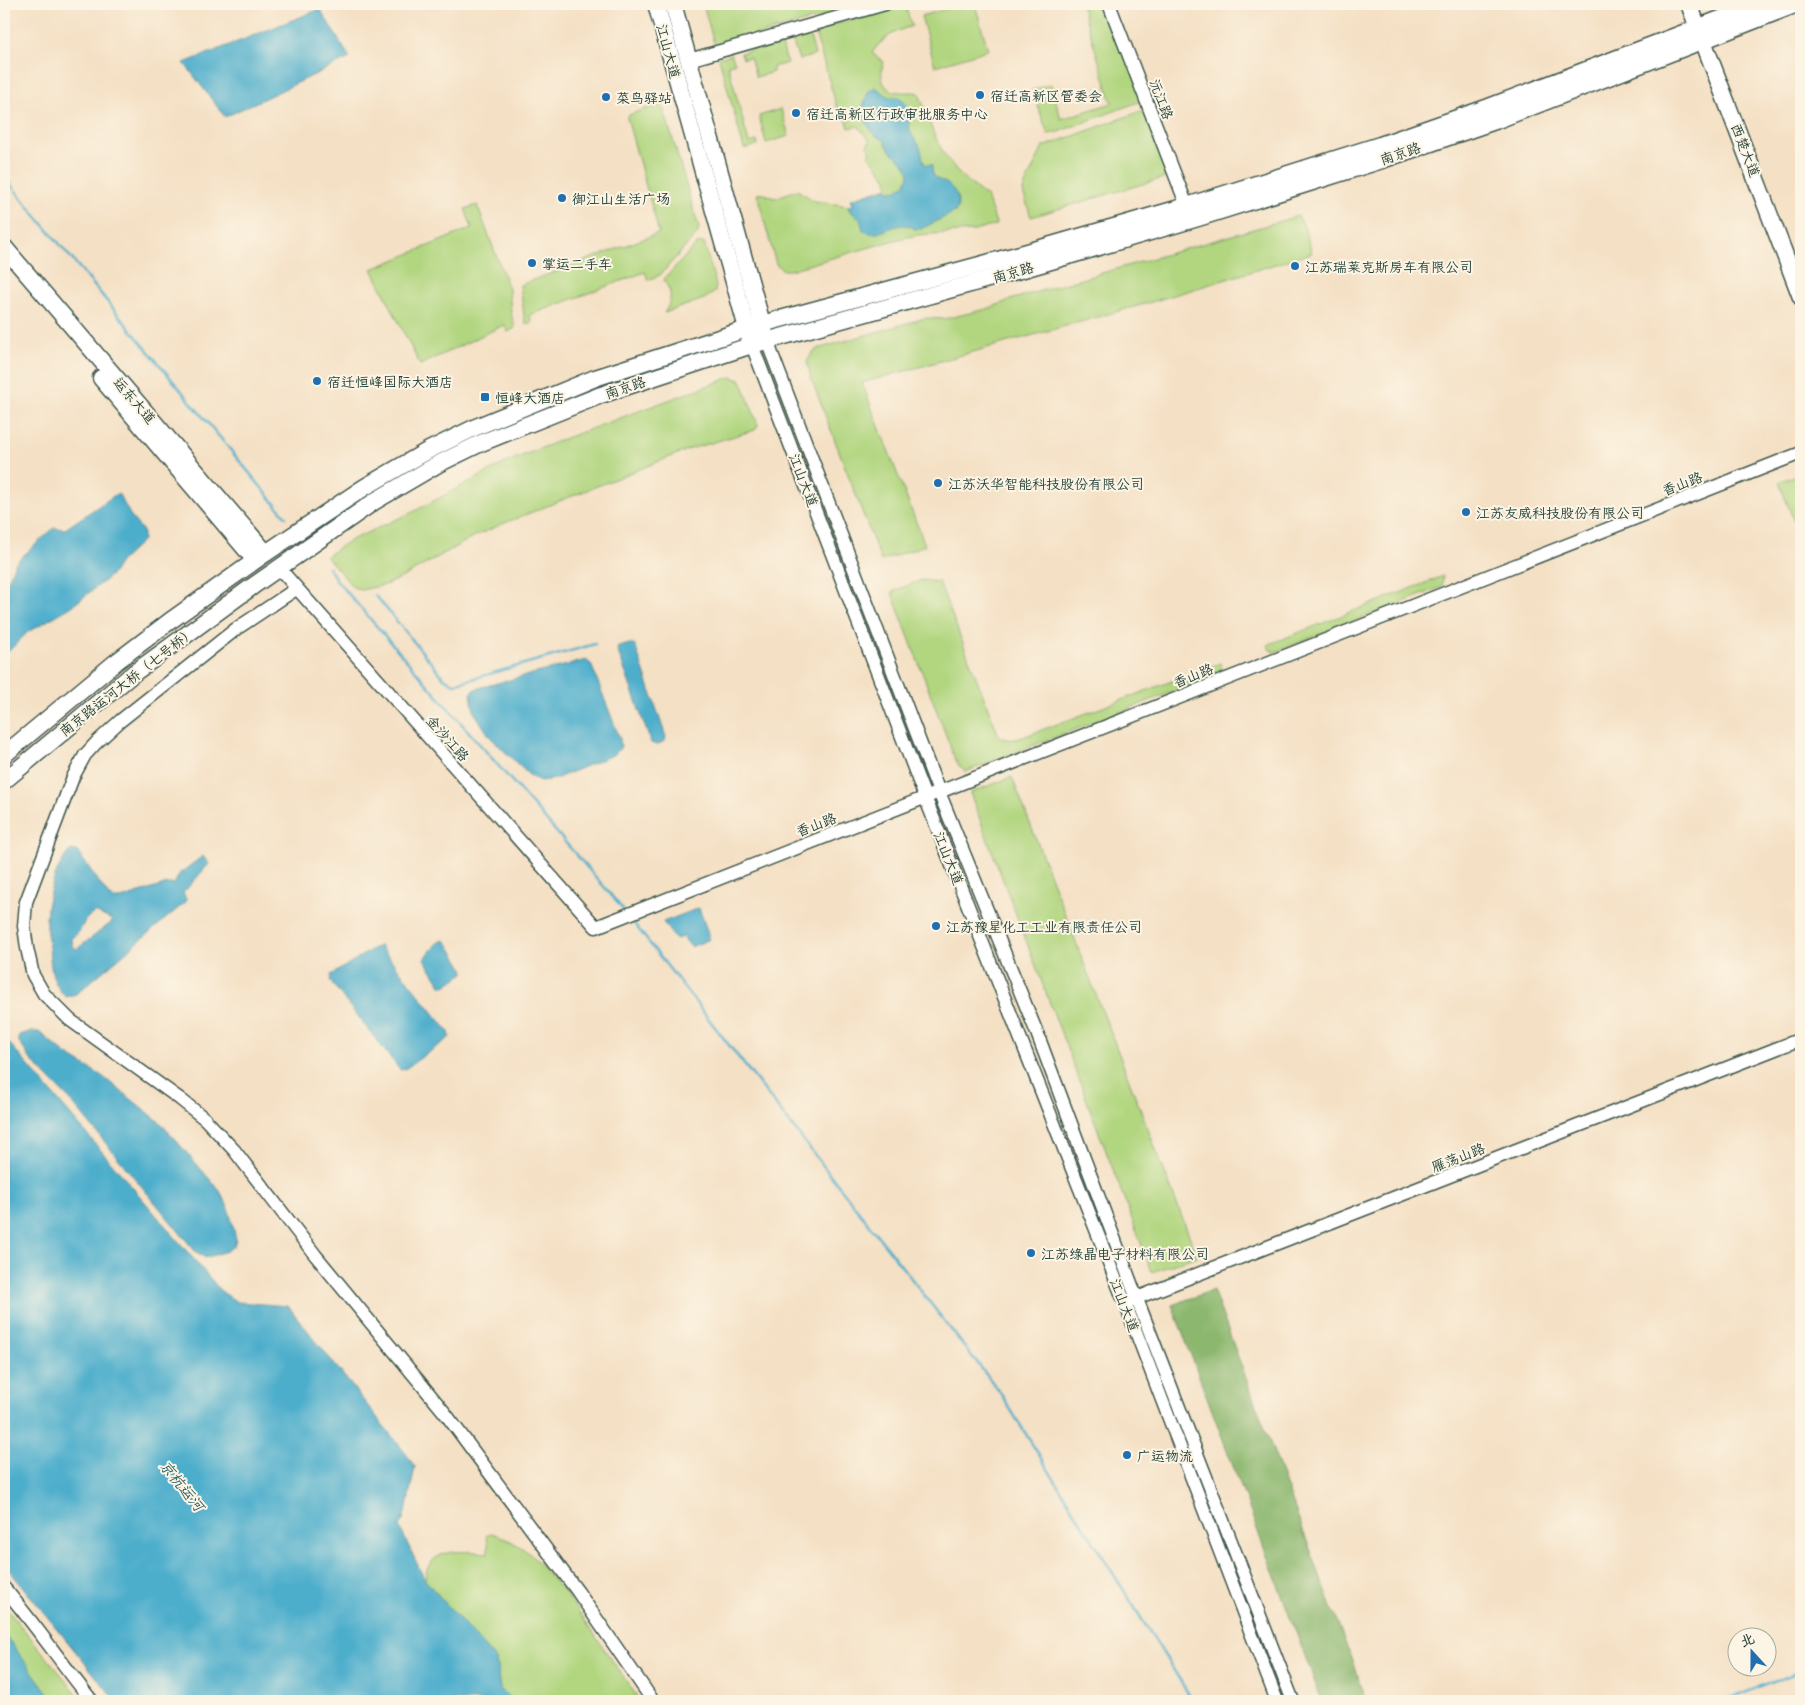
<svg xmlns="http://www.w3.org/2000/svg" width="1805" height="1705" viewBox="0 0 1805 1705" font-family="'Playpen Sans','LXGW WenKai TC',sans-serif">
  <rect width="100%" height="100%" fill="#fcf5e5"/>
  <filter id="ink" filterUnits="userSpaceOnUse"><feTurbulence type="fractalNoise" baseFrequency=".02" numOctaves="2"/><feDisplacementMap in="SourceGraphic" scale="10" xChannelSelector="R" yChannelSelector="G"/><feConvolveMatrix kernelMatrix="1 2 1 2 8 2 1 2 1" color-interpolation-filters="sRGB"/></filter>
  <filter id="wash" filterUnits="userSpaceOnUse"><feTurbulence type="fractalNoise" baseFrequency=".0096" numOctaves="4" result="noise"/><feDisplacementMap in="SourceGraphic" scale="20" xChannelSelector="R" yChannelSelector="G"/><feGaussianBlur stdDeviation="1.12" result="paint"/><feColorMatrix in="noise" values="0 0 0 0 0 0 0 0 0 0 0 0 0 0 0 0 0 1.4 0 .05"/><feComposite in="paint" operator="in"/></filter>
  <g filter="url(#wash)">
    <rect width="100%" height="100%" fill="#f4e0c4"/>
    <!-- green -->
    <g fill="#b1d67f" stroke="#688a5a">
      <path d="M 703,4 L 868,4 L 715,47 Z"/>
      <path d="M 963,4 L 975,4 L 988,50 L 935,66 L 921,16 Z"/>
      <path d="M 1081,4 L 1107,4 L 1144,100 L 1058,132 L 1048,134 L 1032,90 L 1051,84 L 1061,119 L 1112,103 Z"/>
      <path d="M 900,5 L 905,6 L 912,26 C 895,31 882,38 872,53 L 884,62 C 878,76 883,91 899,92 C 906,93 913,91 919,93 L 933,132 L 944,154 L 961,176 L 987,197 L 996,223 L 996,225 L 974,231 L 918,235 L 899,239 L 790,270 L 783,270 L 776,264 L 757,194 L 762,193 L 774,198 L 797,190 L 815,201 L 848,206 L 853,205 L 851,199 L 888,187 L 887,179 L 868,155 L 871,152 L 867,145 L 870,141 L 858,126 L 849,128 L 844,109 L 838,111 L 815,33 L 823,28 Z"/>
      <path d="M 805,33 L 810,36 L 815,55 L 799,60 L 791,37 Z"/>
      <path d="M 781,41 L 787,63 L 773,67 L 773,72 L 756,77 L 750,57 L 743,59 L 741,53 Z"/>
      <path d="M 731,54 L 735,63 L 728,65 L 749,143 L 757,141 L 758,145 L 744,149 L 719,58 Z"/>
      <path d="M 662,103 L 699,228 L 698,233 L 660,275 L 648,280 L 645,272 L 530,315 L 532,322 L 527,324 L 525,323 L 520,285 L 659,233 L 627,118 L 629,115 Z"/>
      <path d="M 781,109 L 789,136 L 766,143 L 759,116 Z"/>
      <path d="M 1147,109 L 1170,176 L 1031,217 L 1023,192 L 1024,187 L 1043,147 Z"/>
      <path d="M 477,205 L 509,289 L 511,313 L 515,328 L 508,332 L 504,325 L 420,365 L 372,269 L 472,228 L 465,209 Z"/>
      <path d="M 1298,216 L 1303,224 L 1312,253 L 1148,303 L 862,383 L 925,545 L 881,561 L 811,378 L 807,362 L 812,353 L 817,349 L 925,318 L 944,319 L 987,309 L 1013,299 Z"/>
      <path d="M 700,243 L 704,243 L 716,285 L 715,292 L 704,299 L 664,313 C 672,301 673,293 664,281 L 665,278 L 697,244 Z"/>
      <path d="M 731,377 L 741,380 L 758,425 L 755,430 L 690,449 L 507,522 L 473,537 L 403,577 L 385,585 L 361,590 L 353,587 L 326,556 L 349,541 L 415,511 L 507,462 L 566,438 Z"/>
      <path d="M 1801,473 L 1801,540 L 1779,482 Z"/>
      <path d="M 1443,576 L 1442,587 L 1275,652 L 1270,650 L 1267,645 Z"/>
      <path d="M 922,580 L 939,582 L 999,736 C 1008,741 1014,740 1023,737 L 1220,663 L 1224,672 L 965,772 L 960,767 L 955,759 L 892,593 L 896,590 Z"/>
      <path d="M 1012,777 L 1197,1256 L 1152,1272 L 970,793 Z"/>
      <path d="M 492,1533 C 507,1539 521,1545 533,1557 C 544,1568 552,1581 565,1592 L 640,1701 L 513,1701 L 500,1689 L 496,1660 L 425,1580 C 427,1546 463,1551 488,1553 L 488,1542 L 486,1536 Z"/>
      <path d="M 4,1606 L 83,1701 L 4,1701 Z"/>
    </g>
    <!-- forest -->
    <path fill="#8cb76e" stroke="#567a51" d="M 1213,1290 L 1367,1701 L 1322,1701 L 1172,1305 Z"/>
    <!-- water -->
    <g fill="#4daecc" stroke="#367680" fill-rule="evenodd">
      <path d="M 320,9 L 350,58 L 225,117 L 184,63 Z"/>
      <path d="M 875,87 L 889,97 L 899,97 C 913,106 906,119 911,133 C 913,139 918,141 920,147 C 922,151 922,157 924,162 L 925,164 L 932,165 C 932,169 932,173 935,177 C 938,180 943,181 946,183 C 956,189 962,203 955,212 L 921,229 L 915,229 C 896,216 880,242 863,230 L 860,219 L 849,210 L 848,206 L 853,205 L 851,199 L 886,188 L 890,191 L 897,190 L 904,185 L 909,176 L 908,169 L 903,162 L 890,151 L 884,140 L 876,136 L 870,129 L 861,112 L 868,92 Z"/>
      <path d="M 118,493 L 132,518 L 143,531 L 143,540 L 120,562 L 113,573 L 104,581 L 71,607 L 28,632 L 4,656 L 4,591 L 15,563 L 54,528 L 65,529 Z"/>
      <path d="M 630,644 L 635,645 L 636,648 L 666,737 L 665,741 L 656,745 L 651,743 L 617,649 L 618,647 Z"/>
      <path d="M 586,660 L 591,664 L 620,739 L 621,747 L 615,754 L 555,779 L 540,781 L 530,776 L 490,737 L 474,712 L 471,694 L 474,690 L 482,687 Z"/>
      <path d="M 71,850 L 77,851 L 109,896 L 114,899 L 121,899 L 167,884 L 174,884 L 180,873 L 203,856 L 209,864 L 183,893 L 187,901 L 76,994 L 66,997 C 51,983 51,968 49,948 C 49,940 46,933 46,925 C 45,904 55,864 71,850 ZM 95,912 L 112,920 L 112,922 L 77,949 L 73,946 L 72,938 L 79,932 L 86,919 Z"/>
      <path d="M 699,908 L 710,939 L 691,947 L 683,937 L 675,939 L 663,922 Z"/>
      <path d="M 444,940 L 447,942 L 464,969 L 464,973 L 445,986 L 441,985 L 424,959 L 437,943 Z"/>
      <path d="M 380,946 L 449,1032 L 450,1037 L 445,1041 L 405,1069 L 400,1070 L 330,981 L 331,975 L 374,948 Z"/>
      <path d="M 29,1032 L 39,1032 L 66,1054 L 102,1076 L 160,1122 L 220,1191 L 228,1207 L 233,1226 L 236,1239 L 234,1246 L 227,1251 L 205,1258 L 195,1251 L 70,1100 L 31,1060 L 19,1042 L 19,1035 Z"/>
      <path d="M 4,1037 L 221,1291 L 237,1302 L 288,1306 L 407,1455 L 415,1467 L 407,1507 L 400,1528 L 425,1580 L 496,1660 L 500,1689 L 513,1701 L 116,1701 L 4,1564 Z"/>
      <path d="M 4,1633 L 48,1693 L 56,1701 L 4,1701 Z"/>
    </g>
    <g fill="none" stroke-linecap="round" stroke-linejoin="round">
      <!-- stream -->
      <g stroke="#4daecc" stroke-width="2.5">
        <path d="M 4,177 L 286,517"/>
        <path d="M 328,567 L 338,582 L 606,889 L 624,911"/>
        <path d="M 375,595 L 444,678 L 454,684 L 595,644"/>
        <path d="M 629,917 L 999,1391 L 1193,1701"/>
        <path d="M 1724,1701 L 1801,1671"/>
      </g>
    </g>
  </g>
  <g filter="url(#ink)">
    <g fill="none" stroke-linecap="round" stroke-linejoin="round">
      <defs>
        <g id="minor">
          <path d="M 1109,4 L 1187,206"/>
          <path d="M 689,60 L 885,4"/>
          <path d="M 767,341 L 939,792 L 1037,1033 L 1137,1299 L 1293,1701"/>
          <path d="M 752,345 L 925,797 L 1125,1303 L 1277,1701"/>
          <path d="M 279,568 L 596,927 L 1801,453"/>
          <path d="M 296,589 L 236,629 L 120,721 L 96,743 L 85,755 L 73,777 L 26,902 L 24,926 L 27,948 L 33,975 L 44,994 L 70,1020 L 180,1099 L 205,1119 L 234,1150 L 316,1256 L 445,1413 L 578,1592 L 653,1701"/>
          <path d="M 1129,1301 L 1801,1039"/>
          <path d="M 4,1588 C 35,1624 62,1664 92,1701"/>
        </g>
        <g id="major">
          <path d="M 656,4 L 750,339"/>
          <path d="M 673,4 L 765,334"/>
          <path d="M 1689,4 L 1801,297"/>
          <path d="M 4,247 L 266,553"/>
          <path d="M 101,378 L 255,560"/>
          <path d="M 4,755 L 116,662 L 170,621 L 266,553 L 365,487 L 429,450 L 476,427 L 595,378 L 762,324 L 1024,253 L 1187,206 L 1380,145 L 1489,107 L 1760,4"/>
          <path d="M 4,781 L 134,673 L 253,586 L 375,501 L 438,464 L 481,443 L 601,395 L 752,345 L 1027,268 L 1198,218 L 1382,160 L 1495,121 L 1797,4"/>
        </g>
      </defs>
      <!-- minor casing -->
      <use href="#minor" stroke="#3f554a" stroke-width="15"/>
      <!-- major casing -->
      <use href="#major" stroke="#3f554a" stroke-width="19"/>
      <!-- minor -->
      <use href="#minor" stroke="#fff" stroke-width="12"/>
      <!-- major -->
      <use href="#major" stroke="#fff" stroke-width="16"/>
    </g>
  </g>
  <!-- markers -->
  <g fill="#1f6fb2" stroke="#fcf5e5" stroke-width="2">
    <circle cx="980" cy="95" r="5"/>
    <circle cx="606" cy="97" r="5"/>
    <circle cx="796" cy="113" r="5"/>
    <circle cx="562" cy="198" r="5"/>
    <circle cx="532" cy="263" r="5"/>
    <circle cx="1295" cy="266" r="5"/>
    <circle cx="317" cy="381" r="5"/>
    <rect x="480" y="392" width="10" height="10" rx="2.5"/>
    <circle cx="938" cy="483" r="5"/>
    <circle cx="1466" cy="512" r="5"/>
    <circle cx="936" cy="926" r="5"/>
    <circle cx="1031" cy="1253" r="5"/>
    <circle cx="1127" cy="1455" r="5"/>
  </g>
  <g text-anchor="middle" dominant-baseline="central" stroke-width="4" stroke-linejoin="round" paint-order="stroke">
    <!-- street labels -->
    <g font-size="14" fill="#1f3d34" stroke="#fcf5e5">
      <text transform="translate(669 51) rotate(75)">江山大道</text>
      <text transform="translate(1162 99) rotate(69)">沅江路</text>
      <text transform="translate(1746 150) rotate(69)">西楚大道</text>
      <text transform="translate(1400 153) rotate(-19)">南京路</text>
      <text transform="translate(1013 272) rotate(-16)">南京路</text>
      <text transform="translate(625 387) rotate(-19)">南京路</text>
      <text transform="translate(135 400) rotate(49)">运东大道</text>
      <text transform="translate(804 480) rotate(69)">江山大道</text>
      <text transform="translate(1682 483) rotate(-21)">香山路</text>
      <text transform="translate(1193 675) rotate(-22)">香山路</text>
      <text transform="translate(127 681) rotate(-38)">南京路运河大桥（七号桥）</text>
      <text transform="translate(448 738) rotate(48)">金沙江路</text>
      <text transform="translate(816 824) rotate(-21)">香山路</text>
      <text transform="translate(949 858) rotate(68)">江山大道</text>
      <text transform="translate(1458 1157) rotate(-21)">雁荡山路</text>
      <text transform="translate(1125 1305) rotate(69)">江山大道</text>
    </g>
    <!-- poi labels -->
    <g font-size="14" fill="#1f3d34" stroke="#fcf5e5" text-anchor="start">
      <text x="990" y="95">宿迁高新区管委会</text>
      <text x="616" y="97">菜鸟驿站</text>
      <text x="806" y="113">宿迁高新区行政审批服务中心</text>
      <text x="572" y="198">御江山生活广场</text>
      <text x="542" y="263">掌运二手车</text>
      <text x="1305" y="266">江苏瑞莱克斯房车有限公司</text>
      <text x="327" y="381">宿迁恒峰国际大酒店</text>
      <text x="495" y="397">恒峰大酒店</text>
      <text x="948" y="483">江苏沃华智能科技股份有限公司</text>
      <text x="1476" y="512">江苏友威科技股份有限公司</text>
      <text x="946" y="926">江苏豫星化工工业有限责任公司</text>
      <text x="1041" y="1253">江苏绿晶电子材料有限公司</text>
      <text x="1137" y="1455">广运物流</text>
    </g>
    <!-- water labels -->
    <g font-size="15" font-style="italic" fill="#2d5f62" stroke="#fcf5e5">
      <text transform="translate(183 1485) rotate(51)">京杭运河</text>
    </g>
  </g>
  <!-- margin -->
  <rect width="1805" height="1705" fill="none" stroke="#fcf5e5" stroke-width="20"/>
  <!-- north arrow -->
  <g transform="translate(1752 1652) rotate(339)"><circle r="24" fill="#fcf5e5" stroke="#a4ab9e"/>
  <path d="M0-4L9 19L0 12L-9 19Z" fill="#1f6fb2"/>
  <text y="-8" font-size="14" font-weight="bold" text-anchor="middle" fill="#1f3d34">北</text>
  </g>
</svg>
